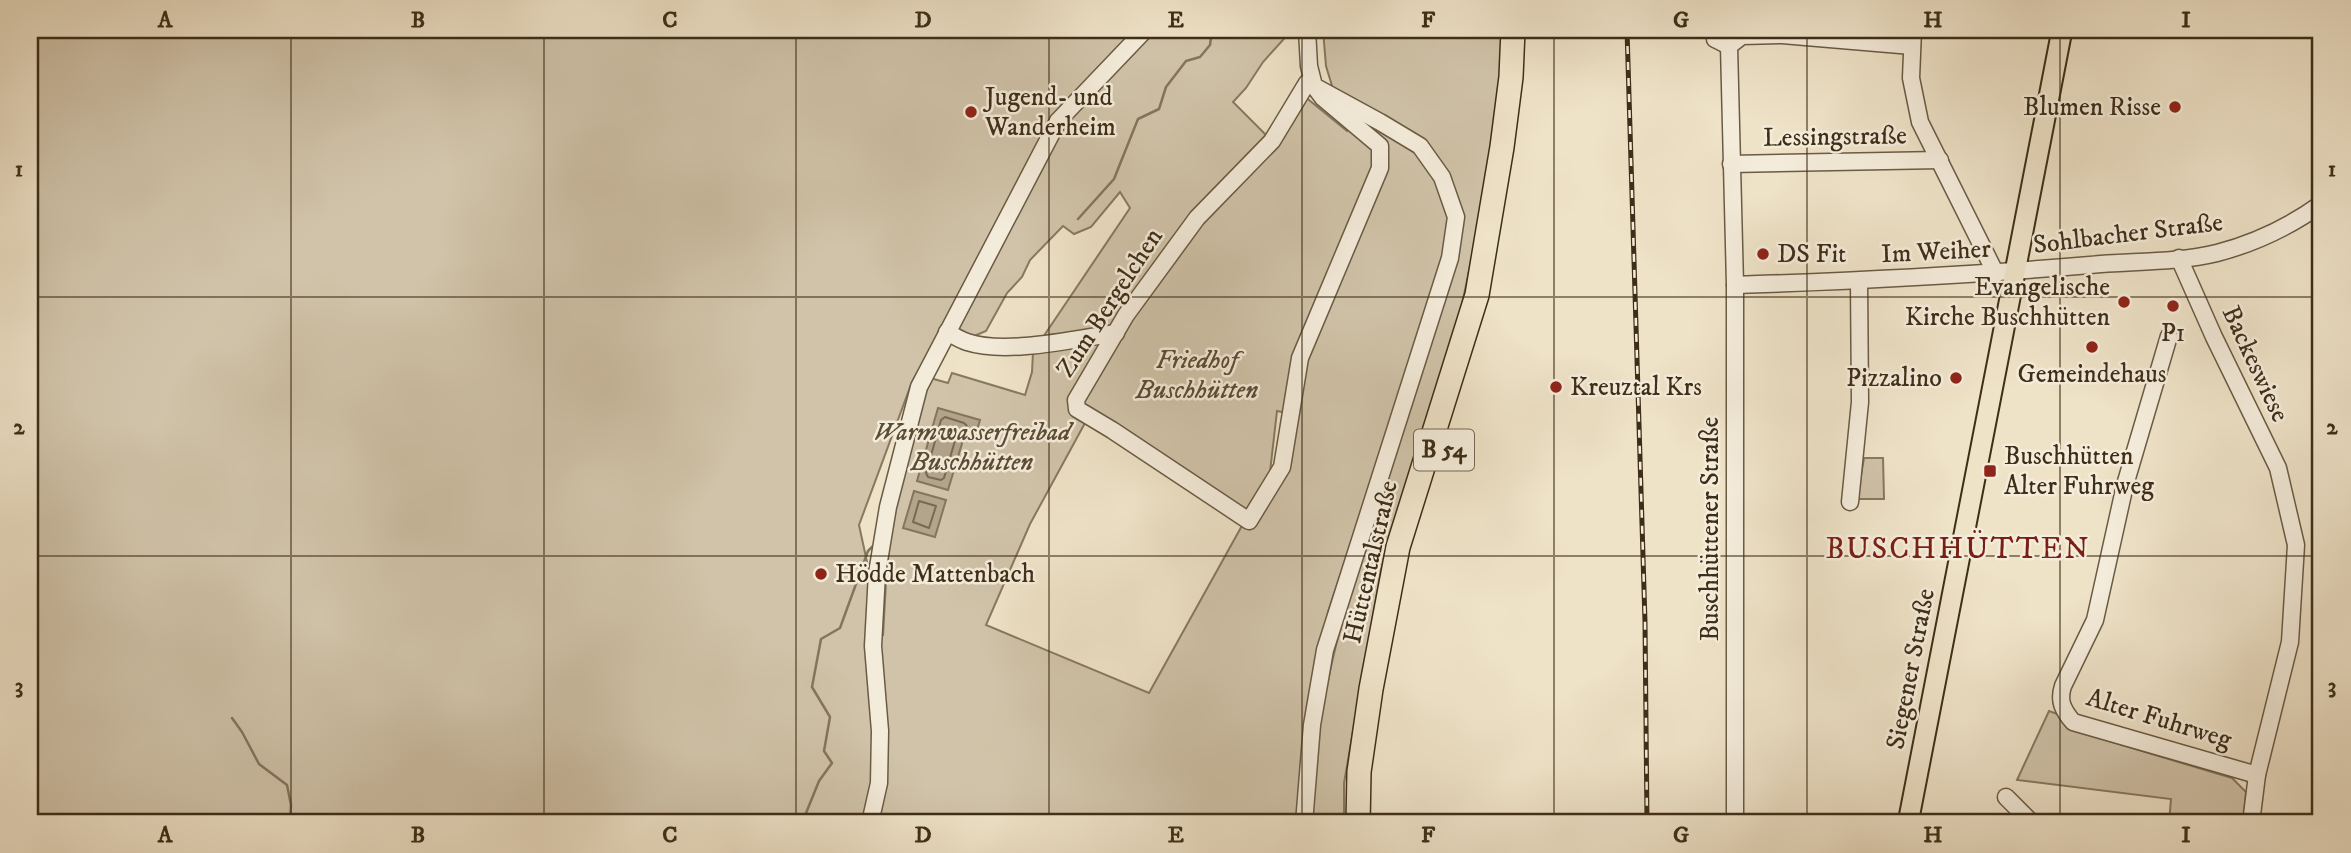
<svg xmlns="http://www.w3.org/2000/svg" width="2351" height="853" viewBox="0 0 2351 853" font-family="'IM FELL DW Pica',serif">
  <rect width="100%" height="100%" fill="#eee2c7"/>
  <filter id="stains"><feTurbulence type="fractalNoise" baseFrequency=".00286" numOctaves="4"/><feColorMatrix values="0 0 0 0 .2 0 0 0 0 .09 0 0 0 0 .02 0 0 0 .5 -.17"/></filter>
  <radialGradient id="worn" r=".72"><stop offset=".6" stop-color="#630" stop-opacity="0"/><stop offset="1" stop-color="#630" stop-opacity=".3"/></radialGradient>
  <!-- green -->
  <g fill="#d0c3a9" stroke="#877860" stroke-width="2" fill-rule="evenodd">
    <path d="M 30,30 L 1292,30 L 1263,62 L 1246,88 L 1233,102 L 1268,137 L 1304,96 L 1347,131 L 1356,116 L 1397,140 L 1423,159 L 1440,187 L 1449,223 L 1443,264 L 1328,612 L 1312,686 L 1298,823 L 30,823 ZM 1120,192 L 1130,208 L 1033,352 L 1032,372 L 1025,395 L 952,373 L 948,383 L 930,378 L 923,391 L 889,528 L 883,636 L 859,525 L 912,382 L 946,323 L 967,339 L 986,331 L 1007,293 L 1022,277 L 1030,260 L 1063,226 L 1074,234 L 1091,227 ZM 1277,411 L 1297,415 L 1271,472 L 1270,472 ZM 1091,412 L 1249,513 L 1149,693 L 986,625 L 1030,524 Z"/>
    <path d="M 1323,30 L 1503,30 L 1502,69 L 1485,195 L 1457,328 L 1381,570 L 1344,783 L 1344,823 L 1311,823 C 1312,710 1347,600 1380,492 C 1407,402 1435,313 1462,223 L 1455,190 L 1429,147 L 1333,89 L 1326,66 Z"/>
    <path d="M 1864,458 L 1883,458 L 1884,499 L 1857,499 Z"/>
    <path d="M 2049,711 L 2063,716 L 2075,731 L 2232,778 L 2246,792 L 2243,823 L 2169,823 L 2171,799 L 2017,780 Z"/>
  </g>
  <!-- water -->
  <g fill="#b2a58c" stroke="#84755e" stroke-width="2">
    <path d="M 938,408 L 980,420 L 975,437 L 964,437 L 948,490 L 917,481 Z"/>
    <path d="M 914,491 L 946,500 L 935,537 L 903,528 Z"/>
  </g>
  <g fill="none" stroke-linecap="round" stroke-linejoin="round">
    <!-- shore -->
    <g stroke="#786a52" stroke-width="2">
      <path d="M 945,417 L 964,423 L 967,426 L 957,434 L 944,478 L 941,480 L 928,477 L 926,473 L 941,420 Z"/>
      <path d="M 919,501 L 936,506 L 929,528 L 913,522 Z"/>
    </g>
    <!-- stream -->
    <g stroke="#84755e" stroke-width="2.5">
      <path d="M 1078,219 L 1114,179 L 1138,119 L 1159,109 L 1166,87 L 1186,61 L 1200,57 L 1210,45 L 1212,30"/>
      <path d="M 232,718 L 242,732 L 259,764 L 287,785 L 291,805 L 290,823"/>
      <path d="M 802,823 L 819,781 L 832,763 L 824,751 L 830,717 L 812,687 L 821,639 L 840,628 L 868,551 L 876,543"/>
    </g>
    <defs>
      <g id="minor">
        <path d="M 1715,30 L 1715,39 L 1729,46"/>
        <path d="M 1913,30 L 1911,78 L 1920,122 L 1996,274"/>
        <path d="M 1307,83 L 1314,86 L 1323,98 L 1380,146 L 1380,168 L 1300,358 L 1282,467 L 1249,521 L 1112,430 L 1077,409 L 1076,400 L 1126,315 L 1197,218 L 1272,141 Z"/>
        <path d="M 1731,164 L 1940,160"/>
        <path d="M 2179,258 L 2214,337 L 2278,468 L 2296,545 L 2290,642 L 2257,775 L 2251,823"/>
        <path d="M 1735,285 C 1854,281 1972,275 2090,265 C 2131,261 2176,263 2217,253 C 2255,243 2289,227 2321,204"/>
        <path d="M 947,332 C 953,335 960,340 967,342 C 1006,355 1075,339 1116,333"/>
        <path d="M 2169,336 L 2125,485 L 2095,620 L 2063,686 C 2058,701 2063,710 2073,722 L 2257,775"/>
        <path d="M 1850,502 L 1860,402 L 1859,281"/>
        <path d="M 2006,797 L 2032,823"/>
        <path d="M 870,823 L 879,783 L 880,731 L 873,646 L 877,573 L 888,507 L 919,387 L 1058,121 L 1145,30"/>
        <path d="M 1304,823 L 1312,725 L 1325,650 L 1450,258 L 1456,217 L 1442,177 L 1420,146 L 1380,122 L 1314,86 L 1309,66 L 1307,30"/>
        <path d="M 1735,823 L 1735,285 L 1729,46 L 1742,36 L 1782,35 L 1912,46"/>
      </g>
      <path id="major" d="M 1908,823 L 2062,30"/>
      <path id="highway" d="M 1358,823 L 1359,772 L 1371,689 L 1398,547 L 1477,295 L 1502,147 L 1511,77 L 1513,30"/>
    </defs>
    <!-- minor casing -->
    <use href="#minor" stroke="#6a5b44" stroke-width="19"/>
    <!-- major casing -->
    <use href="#major" stroke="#3e2e18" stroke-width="23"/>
    <!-- highway casing -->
    <use href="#highway" stroke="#3e2e18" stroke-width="26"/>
    <!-- minor -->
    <use href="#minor" stroke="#f4ecdb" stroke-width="16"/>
    <!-- major -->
    <use href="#major" stroke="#eee2c7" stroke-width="19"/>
    <!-- highway -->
    <use href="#highway" stroke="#eee2c7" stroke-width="23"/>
    <defs>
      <path id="rail" d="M 1627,30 L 1645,622 L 1647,823"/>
    </defs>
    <!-- rail casing -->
    <use href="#rail" stroke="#3e2e18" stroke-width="5"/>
    <!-- rail -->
    <use href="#rail" stroke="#f4ecdb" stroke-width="2.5" stroke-dasharray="8" stroke-linecap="butt"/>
  </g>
  <!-- grid -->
  <path fill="none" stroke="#3e2e18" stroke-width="2" stroke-opacity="0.55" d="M 291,30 L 291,823M 544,30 L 544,823M 796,30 L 796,823M 1049,30 L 1049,823M 1302,30 L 1302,823M 1554,30 L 1554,823M 1807,30 L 1807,823M 2060,30 L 2060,823M 30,297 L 2321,297M 30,556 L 2321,556"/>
  <!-- markers -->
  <g fill="#8f2418" stroke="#f4ecdb" stroke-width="2.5">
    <circle cx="2175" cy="107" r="7"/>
    <circle cx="971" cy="112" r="7"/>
    <circle cx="1763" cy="254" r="7"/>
    <circle cx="2124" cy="302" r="7"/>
    <circle cx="2173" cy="306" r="7"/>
    <circle cx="2092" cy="347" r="7"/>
    <circle cx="1956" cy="378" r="7"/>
    <circle cx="1556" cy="387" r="7"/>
    <rect x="1983" y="464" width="14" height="14" rx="3.5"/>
    <circle cx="821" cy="574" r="7"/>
  </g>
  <g text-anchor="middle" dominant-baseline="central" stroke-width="5" stroke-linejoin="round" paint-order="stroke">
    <!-- shield labels -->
    <rect fill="#f4ecdb" stroke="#756752" stroke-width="2" x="1414" y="429.5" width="60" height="41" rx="5"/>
    <g font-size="24" font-weight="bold" fill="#3e2e18">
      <text x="1444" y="450">B 54</text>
    </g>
    <!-- poi labels -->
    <g font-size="26" fill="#3e2e18" stroke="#f4ecdb" text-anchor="start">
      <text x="985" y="97">Jugend- und<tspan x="985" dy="30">Wanderheim</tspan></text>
      <text x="2161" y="107" text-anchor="end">Blumen Risse</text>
      <text x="1777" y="254">DS Fit</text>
      <text x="2110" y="287" text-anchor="end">Evangelische<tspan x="2110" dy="30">Kirche Buschhütten</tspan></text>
      <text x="2173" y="333" text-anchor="middle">P1</text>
      <text x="2092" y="374" text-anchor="middle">Gemeindehaus</text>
      <text x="1942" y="378" text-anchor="end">Pizzalino</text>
      <text x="1570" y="387">Kreuztal Krs</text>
      <text x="2004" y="456">Buschhütten<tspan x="2004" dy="30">Alter Fuhrweg</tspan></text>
      <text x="835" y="574">Hödde Mattenbach</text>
    </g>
    <!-- street labels -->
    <g font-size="26" fill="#3e2e18" stroke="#f4ecdb">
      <text transform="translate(1835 137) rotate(-1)">Lessingstraße</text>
      <text transform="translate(2128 234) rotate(-7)">Sohlbacher Straße</text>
      <text transform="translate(1936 252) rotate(-3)">Im Weiher</text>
      <text transform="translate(1110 303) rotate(-57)">Zum Bergelchen</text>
      <text transform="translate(2255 364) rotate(65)">Backeswiese</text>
      <text transform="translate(1710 529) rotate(-90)">Buschhüttener Straße</text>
      <text transform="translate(1371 562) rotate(-77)">Hüttentalstraße</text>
      <text transform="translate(1911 669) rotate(-79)">Siegener Straße</text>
      <text transform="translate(2159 719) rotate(17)">Alter Fuhrweg</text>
    </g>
    <!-- park labels -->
    <g font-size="26" font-style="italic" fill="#5b4c35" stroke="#f4ecdb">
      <text x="1197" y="360">Friedhof<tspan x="1197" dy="30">Buschhütten</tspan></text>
      <text x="972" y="432">Warmwasserfreibad<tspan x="972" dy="30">Buschhütten</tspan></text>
    </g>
    <!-- quarter labels -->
    <g font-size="30" letter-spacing="2" fill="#7a1f14" stroke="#f4ecdb">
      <text x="1958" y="549">BUSCHHÜTTEN</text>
    </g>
  </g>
  <!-- margin -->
  <rect width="2351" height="853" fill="none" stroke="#eee2c7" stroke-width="77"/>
  <rect x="38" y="38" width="2274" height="776" fill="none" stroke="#3e2e18" stroke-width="2.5"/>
  <g font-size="23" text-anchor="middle" font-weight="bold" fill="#3e2e18">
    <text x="165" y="27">A</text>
    <text x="418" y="27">B</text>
    <text x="670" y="27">C</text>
    <text x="923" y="27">D</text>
    <text x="1176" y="27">E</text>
    <text x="1428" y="27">F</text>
    <text x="1681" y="27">G</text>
    <text x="1933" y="27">H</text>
    <text x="2186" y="27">I</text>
    <text x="19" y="176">1</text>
    <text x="2332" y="176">1</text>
    <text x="19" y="434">2</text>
    <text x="2332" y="434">2</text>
    <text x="19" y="693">3</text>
    <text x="2332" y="693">3</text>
    <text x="165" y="842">A</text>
    <text x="418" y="842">B</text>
    <text x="670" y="842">C</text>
    <text x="923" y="842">D</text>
    <text x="1176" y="842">E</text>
    <text x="1428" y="842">F</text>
    <text x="1681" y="842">G</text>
    <text x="1933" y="842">H</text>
    <text x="2186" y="842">I</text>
  </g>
  <rect width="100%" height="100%" filter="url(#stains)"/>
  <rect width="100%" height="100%" fill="url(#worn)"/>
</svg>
